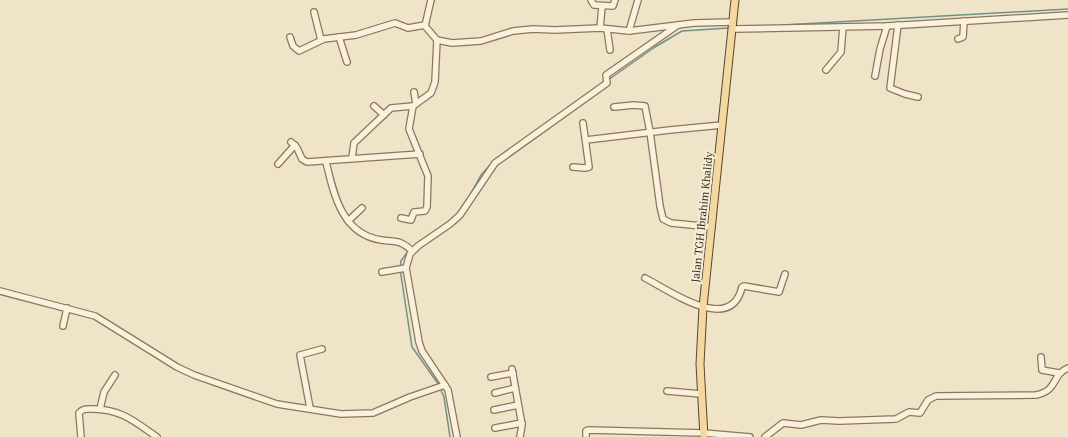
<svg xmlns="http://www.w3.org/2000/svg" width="1068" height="437" viewBox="0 0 1068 437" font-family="'PT Serif',serif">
  <rect width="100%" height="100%" fill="#f0e4c8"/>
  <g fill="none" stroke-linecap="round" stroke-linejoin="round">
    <!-- stream -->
    <g stroke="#6f938a" stroke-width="1.5">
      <path d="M 783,25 L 1068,9"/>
      <path d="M 608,80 L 655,47 L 682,31 L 729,28"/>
      <path d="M 470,195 L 481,175 L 491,164"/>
      <path d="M 418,243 L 425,238"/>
      <path d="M 409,250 L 401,261 L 400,269 L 412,347 L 439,385"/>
      <path d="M 440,388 L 444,397 L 450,437"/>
    </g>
    <defs>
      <g id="minor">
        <path d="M 431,0 L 425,26 L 437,40 L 452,43 L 481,41 L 513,31 L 533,29 L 555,30 L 600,28 L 629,31 L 694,23 L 733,22"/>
        <path d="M 591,0 L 594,5 L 613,6 L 615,0"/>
        <path d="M 314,12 L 321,40"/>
        <path d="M 898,25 L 890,88 L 905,94 L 918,97"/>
        <path d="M 600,28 L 602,7"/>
        <path d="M 607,29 L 610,50"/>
        <path d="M 733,29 L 887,26 L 1068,15"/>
        <path d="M 629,31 L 638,0"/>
        <path d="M 290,37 L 293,46 L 299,51 L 324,39 L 356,35 L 395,23 L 408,28 L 425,25"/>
        <path d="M 339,37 L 347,62"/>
        <path d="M 958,39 L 963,37 L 964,21"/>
        <path d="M 826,70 L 841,52 L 843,27"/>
        <path d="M 875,76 L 880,49 L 887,26"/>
        <path d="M 414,92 L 416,104"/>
        <path d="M 374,106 L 384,115"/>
        <path d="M 614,107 L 634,105 L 645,106 L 650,132 L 660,206 L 663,219 L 671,223 L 712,227"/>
        <path d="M 586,140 L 670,130 L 722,125"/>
        <path d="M 291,142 L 297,148 L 302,159 L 307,162 L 420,154"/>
        <path d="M 352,158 L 354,143 L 391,108 L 413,106 L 431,93 L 435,82 L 437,40"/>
        <path d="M 326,162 C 334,195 342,234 381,240 C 396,242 401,240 412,251"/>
        <path d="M 278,164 L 295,145"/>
        <path d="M 573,167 L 585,168 L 589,167 L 583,123"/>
        <path d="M 401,218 L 411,220 L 414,212 L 425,211 L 427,207 L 428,176 L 409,129 L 413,106"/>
        <path d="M 348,221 L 362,208"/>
        <path d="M 382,272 L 406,268"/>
        <path d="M 645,278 C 670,291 731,335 742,287 L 744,286 L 779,292 L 785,274"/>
        <path d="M 0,291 L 95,316 L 177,367 L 194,375 L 277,404 L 341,414 L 373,413 L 410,397 L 445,385"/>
        <path d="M 63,326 L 67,308"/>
        <path d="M 1041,357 L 1042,370 L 1059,373"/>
        <path d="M 512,369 L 522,425 L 520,437"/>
        <path d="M 491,377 L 513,373"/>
        <path d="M 667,391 L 701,394"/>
        <path d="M 495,393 L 515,388"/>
        <path d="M 310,408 L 300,355 L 322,349"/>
        <path d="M 100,409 L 104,392 L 115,375"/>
        <path d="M 494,410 L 518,405"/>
        <path d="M 495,428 L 522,423"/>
        <path d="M 81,437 L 79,413 C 83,408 87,409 93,409 C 121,409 135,422 157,437"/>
        <path d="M 457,437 L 448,390 L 422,351 L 419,342 L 406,268 L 410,254 L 418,246 L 450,224 L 460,215 L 495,163 L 607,83 L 606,75 L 678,25"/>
        <path d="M 586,437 L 586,431 L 588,430 L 704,433 L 750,437"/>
        <path d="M 765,437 L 783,423 L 801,425 L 821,420 L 839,421 L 896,419 L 909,412 L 920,413 L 928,400 L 936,396 L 1036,395 C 1059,390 1051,375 1068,368"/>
      </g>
      <path id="major" d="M 704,437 L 700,364 L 703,307 L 735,0"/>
    </defs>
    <!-- minor casing -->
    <use href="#minor" stroke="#8d765c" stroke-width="8"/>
    <!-- major casing -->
    <use href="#major" stroke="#5b4430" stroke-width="9"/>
    <!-- minor -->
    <use href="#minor" stroke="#faf1dc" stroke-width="5.5"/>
    <!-- major -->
    <use href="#major" stroke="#f3d9a0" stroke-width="7"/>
  </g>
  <g text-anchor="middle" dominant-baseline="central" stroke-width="4" stroke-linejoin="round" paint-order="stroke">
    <!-- street labels -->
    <g font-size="11" fill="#3d2e20" stroke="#f7eed8">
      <text transform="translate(702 217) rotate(-84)">Jalan TGH Ibrahim Khalidy</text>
    </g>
  </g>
</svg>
